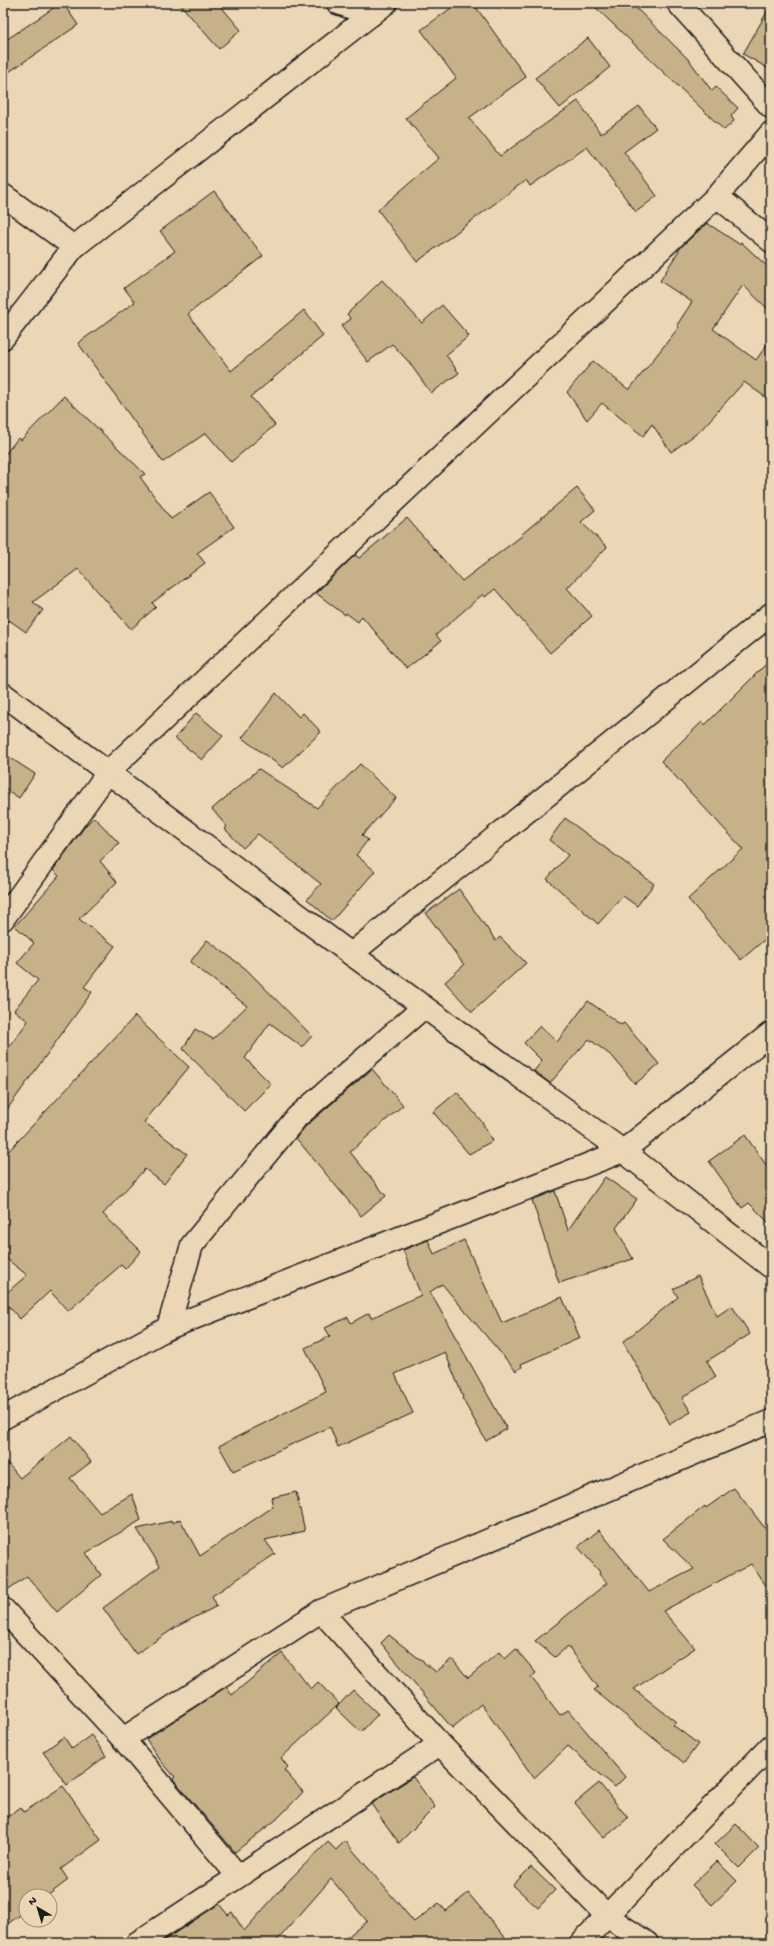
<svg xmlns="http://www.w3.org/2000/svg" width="774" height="1946" viewBox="0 0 774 1946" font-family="'Gochi Hand',sans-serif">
  <rect width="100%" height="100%" fill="#ebd6b5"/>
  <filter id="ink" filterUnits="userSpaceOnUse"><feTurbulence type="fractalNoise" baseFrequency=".025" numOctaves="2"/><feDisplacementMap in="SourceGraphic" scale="8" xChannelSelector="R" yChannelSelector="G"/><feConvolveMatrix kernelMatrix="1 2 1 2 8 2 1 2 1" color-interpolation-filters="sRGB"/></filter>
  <g filter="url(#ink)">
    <!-- building -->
    <g fill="#c7b188" stroke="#1c1c1c">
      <path d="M 61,3 L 63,3 L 78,25 L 3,76 L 3,42 Z"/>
      <path d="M 179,3 L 218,3 L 241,30 L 219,49 Z"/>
      <path d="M 458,3 L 473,3 L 526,77 L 469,118 L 500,156 L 578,101 L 601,134 L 639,106 L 656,128 L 624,152 L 657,196 L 636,212 L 587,147 L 530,186 L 526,180 L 417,262 L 378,210 L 439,158 L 406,118 L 456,78 L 421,30 Z"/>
      <path d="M 591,3 L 631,3 L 689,60 L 712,91 L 716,87 L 738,108 L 731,116 L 734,121 L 724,130 Z"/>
      <path d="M 771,5 L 771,70 L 743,54 Z"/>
      <path d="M 588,38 L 610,67 L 560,108 L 535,78 Z"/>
      <path d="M 214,191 L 263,256 L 188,314 L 231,371 L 304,310 L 323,336 L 251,397 L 275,425 L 231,462 L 206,433 L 163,462 L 78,343 L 135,302 L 124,288 L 175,251 L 160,231 Z"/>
      <path d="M 707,223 L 739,244 L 741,242 L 771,270 L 771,312 L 743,285 L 713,329 L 756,360 L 771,339 L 771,401 L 744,382 L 700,431 L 671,452 L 652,424 L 643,436 L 602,403 L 587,420 L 567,392 L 593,361 L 629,390 L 679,327 L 677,325 L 692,302 L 660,281 L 681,247 Z"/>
      <path d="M 382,280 L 422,323 L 442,305 L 469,336 L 446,355 L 459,373 L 431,393 L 408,361 L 392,344 L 368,362 L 341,326 L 351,319 L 347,314 Z"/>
      <path d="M 64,396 L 145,474 L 140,477 L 171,519 L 209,492 L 234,527 L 197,553 L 205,563 L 152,603 L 156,607 L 131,629 L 78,569 L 33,602 L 43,610 L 26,632 L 9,620 L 3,625 L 3,457 L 18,438 L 21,440 Z"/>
      <path d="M 577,488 L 595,510 L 581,522 L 607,547 L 567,588 L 592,616 L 550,653 L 495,589 L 485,597 L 483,594 L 436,635 L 441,641 L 406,669 L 362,616 L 358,622 L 346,613 L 345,615 L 316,593 L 355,555 L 359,558 L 407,518 L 462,581 L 523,535 L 522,534 Z"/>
      <path d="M 771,659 L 771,934 L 741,960 L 688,899 L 743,849 L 661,761 L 702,722 L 705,725 Z"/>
      <path d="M 276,693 L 299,717 L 303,713 L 321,732 L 283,768 L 242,738 Z"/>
      <path d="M 196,713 L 223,736 L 202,760 L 175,738 Z"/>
      <path d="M 3,753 L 35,774 L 19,798 L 3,787 Z"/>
      <path d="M 360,764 L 396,798 L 362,835 L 368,840 L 356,855 L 375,871 L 332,921 L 307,899 L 321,884 L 258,834 L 243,848 L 225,829 L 227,827 L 212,809 L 259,769 L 317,808 Z"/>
      <path d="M 94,817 L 119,843 L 100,861 L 117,882 L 79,919 L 115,946 L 84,987 L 92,992 L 3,1115 L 3,1056 L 28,1021 L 14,1010 L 38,980 L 17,963 L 34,943 L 15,926 L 59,876 L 53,870 L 86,825 Z"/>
      <path d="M 565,818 L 654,884 L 637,906 L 623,896 L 598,924 L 547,879 L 568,855 L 549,840 Z"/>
      <path d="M 459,889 L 496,941 L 500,937 L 526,963 L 472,1012 L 445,982 L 464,965 L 426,913 Z"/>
      <path d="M 207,940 L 246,969 L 312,1036 L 302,1047 L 270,1023 L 245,1058 L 271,1084 L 244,1111 L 183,1049 L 195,1029 L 213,1039 L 247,1006 L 190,962 Z"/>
      <path d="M 588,1001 L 621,1025 L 624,1023 L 659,1064 L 635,1084 L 613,1057 L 589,1039 L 550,1083 L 534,1071 L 542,1061 L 524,1043 L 540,1026 L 557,1042 Z"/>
      <path d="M 135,1016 L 189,1067 L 144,1122 L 187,1154 L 164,1184 L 145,1169 L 103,1214 L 141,1251 L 125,1269 L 121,1265 L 68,1311 L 50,1291 L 20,1319 L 3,1300 L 3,1296 L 27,1275 L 3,1256 L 3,1157 Z"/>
      <path d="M 372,1069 L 403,1105 L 350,1152 L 386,1196 L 361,1216 L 296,1138 L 306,1126 Z"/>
      <path d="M 457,1092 L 482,1122 L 492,1141 L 469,1154 L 433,1112 Z"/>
      <path d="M 745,1135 L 771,1172 L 771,1225 L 749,1203 L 742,1208 L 709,1161 Z"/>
      <path d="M 605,1177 L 637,1199 L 616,1228 L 633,1259 L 559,1283 L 532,1200 L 555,1191 L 568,1230 Z"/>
      <path d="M 428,1240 L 434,1254 L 464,1240 L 502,1323 L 562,1297 L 580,1338 L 521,1364 L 522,1367 L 516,1371 L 442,1284 L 430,1292 L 507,1429 L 486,1441 L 462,1398 L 463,1397 L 445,1352 L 395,1374 L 413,1413 L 338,1447 L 330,1427 L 233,1471 L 219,1446 L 326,1392 L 305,1348 L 330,1336 L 325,1328 L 348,1317 L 351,1323 L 369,1313 L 371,1318 L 421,1295 L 403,1250 Z"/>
      <path d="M 698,1276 L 717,1316 L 732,1306 L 750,1334 L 707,1361 L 716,1377 L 682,1398 L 691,1412 L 670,1424 L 623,1342 L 678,1297 L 673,1289 Z"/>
      <path d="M 71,1436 L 91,1462 L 70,1478 L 100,1513 L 132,1494 L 141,1520 L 86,1553 L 101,1575 L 57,1612 L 27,1576 L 3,1593 L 3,1458 L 20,1478 Z"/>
      <path d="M 734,1488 L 771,1536 L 771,1593 L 751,1564 L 663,1611 L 695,1648 L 634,1689 L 676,1722 L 673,1725 L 698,1744 L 684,1763 L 594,1690 L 598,1687 L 568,1646 L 555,1657 L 535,1641 L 607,1583 L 599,1574 L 600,1572 L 578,1547 L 599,1530 L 649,1592 L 694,1569 L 663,1539 L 705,1506 L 706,1508 Z"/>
      <path d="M 296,1492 L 305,1531 L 265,1540 L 275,1554 L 212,1596 L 217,1606 L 176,1627 L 136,1654 L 103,1608 L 160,1566 L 137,1529 L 172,1521 L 173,1523 L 180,1519 L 200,1556 L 273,1507 L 271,1498 Z"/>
      <path d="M 389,1635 L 436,1672 L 452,1659 L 468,1678 L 499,1652 L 505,1659 L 516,1649 L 536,1673 L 531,1677 L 560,1715 L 568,1710 L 625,1777 L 615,1787 L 568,1746 L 534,1778 L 481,1704 L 452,1728 L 381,1643 Z"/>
      <path d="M 282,1653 L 311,1689 L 318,1682 L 339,1704 L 281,1758 L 288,1767 L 284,1770 L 303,1792 L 277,1819 L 235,1852 L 173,1779 L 175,1777 L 160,1760 L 146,1739 L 226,1687 L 232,1695 Z"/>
      <path d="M 353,1690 L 378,1714 L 361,1732 L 336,1708 Z"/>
      <path d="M 91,1735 L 106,1756 L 67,1785 L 43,1752 L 64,1737 L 72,1749 Z"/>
      <path d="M 413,1777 L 435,1807 L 399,1843 L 371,1804 Z"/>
      <path d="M 599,1783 L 628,1818 L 604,1838 L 575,1803 Z"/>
      <path d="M 63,1786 L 101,1840 L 61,1869 L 68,1880 L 47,1896 L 26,1896 L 26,1911 L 3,1927 L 3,1820 L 21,1807 L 24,1812 Z"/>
      <path d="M 736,1824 L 759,1848 L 739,1868 L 715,1844 Z"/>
      <path d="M 345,1841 L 414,1922 L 439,1903 L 446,1911 L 468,1893 L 510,1943 L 340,1943 L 367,1921 L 331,1879 L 275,1943 L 160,1943 L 219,1904 L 228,1915 L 232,1912 L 244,1931 L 291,1878 L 328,1842 L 336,1850 Z"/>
      <path d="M 717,1861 L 737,1881 L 712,1905 L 692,1885 Z"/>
      <path d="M 531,1867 L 555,1890 L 538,1908 L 513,1885 Z"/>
    </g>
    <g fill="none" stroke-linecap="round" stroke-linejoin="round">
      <defs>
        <g id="minor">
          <path d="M 338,3 L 371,15"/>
          <path d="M 678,3 L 771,107"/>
          <path d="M 3,195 L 74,247"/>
          <path d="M 717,196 L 771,241"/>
          <path d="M 3,338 L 74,247 L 386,3"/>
          <path d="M 3,694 L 351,954 L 623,1151 L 771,1267"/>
          <path d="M 3,919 L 109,771 L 717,196 L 771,133"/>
          <path d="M 351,954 L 771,614"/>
          <path d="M 168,1328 L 192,1245 L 297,1117 L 424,1007"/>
          <path d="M 3,1418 L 168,1328 L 623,1151 L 771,1033"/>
          <path d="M 3,1609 L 123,1739 L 238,1876"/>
          <path d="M 321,1611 L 440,1744 L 607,1916 L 647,1943"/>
          <path d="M 123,1739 L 321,1611 L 771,1421"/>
          <path d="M 137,1943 L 440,1744"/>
          <path d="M 581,1943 L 771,1746"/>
        </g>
      </defs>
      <!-- minor casing -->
      <use href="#minor" stroke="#1c1c1c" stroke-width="25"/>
      <!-- minor -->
      <use href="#minor" stroke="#ebd6b5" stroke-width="22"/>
    </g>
  </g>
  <!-- margin -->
  <rect width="774" height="1946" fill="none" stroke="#ebd6b5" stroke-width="16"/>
  <rect x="8" y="8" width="758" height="1930" fill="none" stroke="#1c1c1c" stroke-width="1.5" filter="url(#ink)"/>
  <!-- north arrow -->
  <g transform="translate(38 1908) rotate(322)"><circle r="19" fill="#ebd6b5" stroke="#988c78"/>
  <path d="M0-3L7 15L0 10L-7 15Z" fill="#1c1c1c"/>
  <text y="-6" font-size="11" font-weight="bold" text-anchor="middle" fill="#1c1c1c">N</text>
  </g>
</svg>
